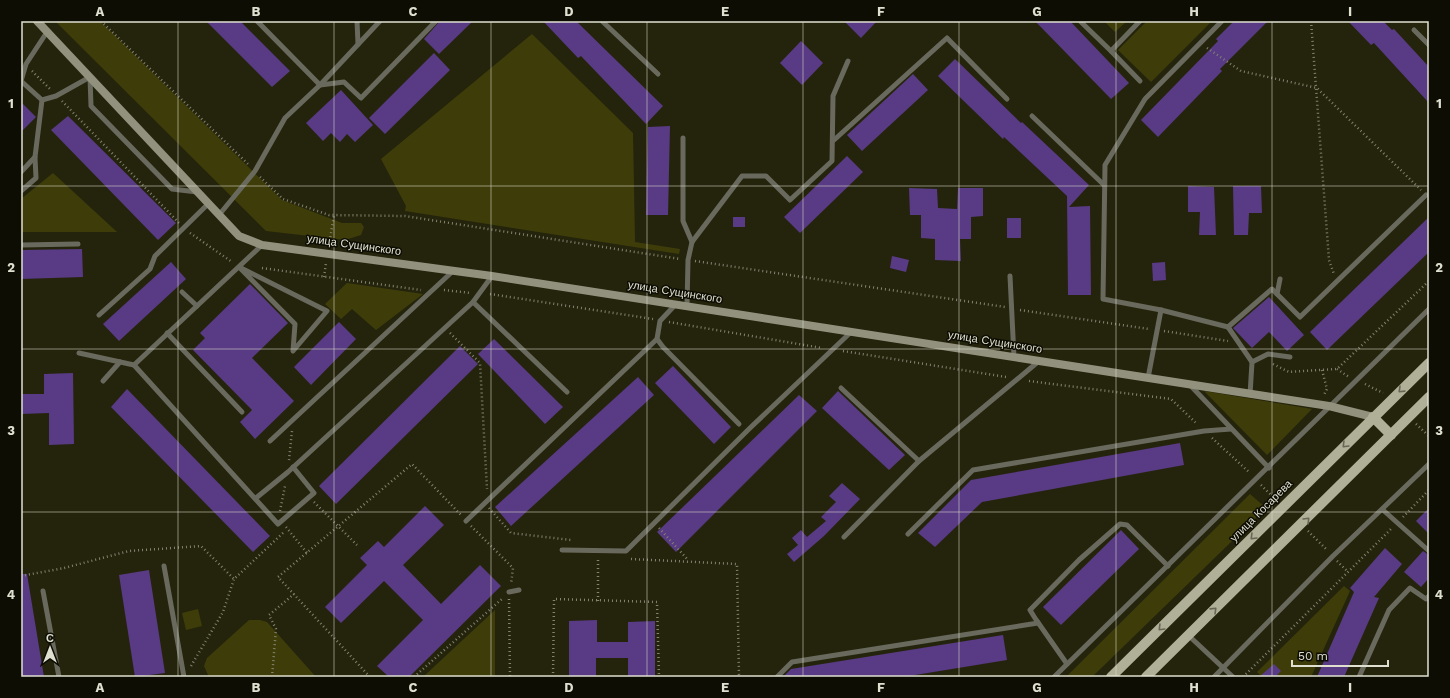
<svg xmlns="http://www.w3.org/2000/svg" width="1450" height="698" viewBox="0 0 1450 698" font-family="'Work Sans',sans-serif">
  <rect width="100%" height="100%" fill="#24240c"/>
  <!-- green -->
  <g fill="#3e3d0a">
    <path d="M 55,21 L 100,21 L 282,200 L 342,223 L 361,223 L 364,227 L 361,235 L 345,240 L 266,231 Z"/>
    <path d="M 1104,21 L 1127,21 L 1115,32 Z"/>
    <path d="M 1147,21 L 1212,21 L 1151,82 L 1118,50 Z"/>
    <path d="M 532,34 L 633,133 L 635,242 L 680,249 L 679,254 L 405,211 L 406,206 L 381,159 Z"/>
    <path d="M 53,173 L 117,232 L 21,232 L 21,199 Z"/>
    <path d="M 347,283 L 423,294 L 376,330 L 352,309 L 341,319 L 325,304 Z"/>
    <path d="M 1204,391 L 1312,409 L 1267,455 Z"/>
    <path d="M 1250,494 L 1266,508 L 1092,677 L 1066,677 Z"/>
    <path d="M 1344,586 L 1350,591 L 1311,677 L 1262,677 L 1257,672 Z"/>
    <path d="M 198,609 L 202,626 L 186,630 L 182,613 Z"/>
    <path d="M 495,610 L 495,677 L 423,677 Z"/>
    <path d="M 249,620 L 260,620 L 267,622 L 316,677 L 209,677 L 204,666 L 207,658 Z"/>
  </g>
  <!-- building -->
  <g fill="#593a84">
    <path d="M 206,21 L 240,21 L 290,71 L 272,87 Z"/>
    <path d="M 440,21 L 473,21 L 439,54 L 424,39 Z"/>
    <path d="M 543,21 L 576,21 L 663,106 L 646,124 L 581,56 L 578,58 Z"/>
    <path d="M 844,21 L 877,21 L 861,38 Z"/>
    <path d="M 1035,21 L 1070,21 L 1129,83 L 1111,99 Z"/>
    <path d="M 1234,21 L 1268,21 L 1220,69 L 1222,71 L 1158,137 L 1141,120 L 1218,41 L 1216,39 Z"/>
    <path d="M 1348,21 L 1383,21 L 1392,30 L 1394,29 L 1429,67 L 1429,103 L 1374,43 L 1371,45 Z"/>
    <path d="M 801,41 L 823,63 L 802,85 L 780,63 Z"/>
    <path d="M 434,53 L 450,70 L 385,134 L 369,118 Z"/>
    <path d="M 955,59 L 1021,123 L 1022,122 L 1089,185 L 1069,207 L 1090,206 L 1091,295 L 1068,295 L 1067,196 L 1004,137 L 1003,139 L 938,76 Z"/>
    <path d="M 913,74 L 928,90 L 862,151 L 847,135 Z"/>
    <path d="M 341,90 L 373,125 L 355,142 L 347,134 L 340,142 L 331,133 L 323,141 L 306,123 Z"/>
    <path d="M 21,102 L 36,117 L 21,132 Z"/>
    <path d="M 68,116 L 176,223 L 158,240 L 51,130 Z"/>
    <path d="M 670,126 L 668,215 L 646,215 L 648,127 Z"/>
    <path d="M 847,156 L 863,172 L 800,233 L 784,217 Z"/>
    <path d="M 1188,186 L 1214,187 L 1216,235 L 1199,235 L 1200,212 L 1188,212 Z"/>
    <path d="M 1233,186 L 1261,186 L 1262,213 L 1249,213 L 1248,235 L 1234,235 Z"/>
    <path d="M 909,188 L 937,189 L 938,208 L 957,209 L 958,188 L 983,188 L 983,216 L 971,217 L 971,239 L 960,239 L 961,261 L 935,260 L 935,239 L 921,238 L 921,215 L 910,215 Z"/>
    <rect x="733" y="217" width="12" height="10"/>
    <path d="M 1429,217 L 1429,252 L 1327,350 L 1310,332 Z"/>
    <rect x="1007" y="218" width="14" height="20"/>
    <path d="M 82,249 L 83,277 L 21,279 L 21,250 Z"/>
    <path d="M 892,256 L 909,260 L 906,272 L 890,268 Z"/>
    <path d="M 171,262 L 186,279 L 119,341 L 103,324 Z"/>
    <path d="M 1165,262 L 1166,280 L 1153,281 L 1152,263 Z"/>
    <path d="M 250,284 L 288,323 L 252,358 L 294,401 L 255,439 L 240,422 L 252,410 L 193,350 L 205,338 L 200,333 Z"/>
    <path d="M 1269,297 L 1304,335 L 1287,351 L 1269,332 L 1252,348 L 1233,328 Z"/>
    <path d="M 339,322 L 356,339 L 311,385 L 294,367 Z"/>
    <path d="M 494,339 L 563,407 L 545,424 L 478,354 Z"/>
    <path d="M 460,346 L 478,364 L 336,504 L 319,486 Z"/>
    <path d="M 673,366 L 731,427 L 714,444 L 655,383 Z"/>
    <path d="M 73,373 L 74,444 L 49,445 L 49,413 L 21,414 L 21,394 L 44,394 L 44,374 Z"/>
    <path d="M 638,377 L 654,395 L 511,526 L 495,507 Z"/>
    <path d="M 127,389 L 270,536 L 253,552 L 111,407 Z"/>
    <path d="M 838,391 L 905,455 L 889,470 L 822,408 Z"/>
    <path d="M 799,395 L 817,411 L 676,552 L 657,532 Z"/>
    <path d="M 1180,443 L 1184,465 L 982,502 L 935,547 L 918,533 L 971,480 Z"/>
    <path d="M 842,483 L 860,499 L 824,536 L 794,562 L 787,554 L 798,545 L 792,538 L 801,530 L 807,537 L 826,521 L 821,517 L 836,502 L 829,496 Z"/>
    <path d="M 425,506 L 444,525 L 403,565 L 441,604 L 480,565 L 501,586 L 409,677 L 389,677 L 377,666 L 423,620 L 384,581 L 341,623 L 325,607 L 367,565 L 360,558 L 378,541 L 384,547 Z"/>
    <path d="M 1429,508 L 1429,534 L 1416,521 Z"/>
    <path d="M 1121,530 L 1139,549 L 1061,625 L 1043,607 Z"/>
    <path d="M 1385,548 L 1402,564 L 1374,597 L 1379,598 L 1344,677 L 1317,677 L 1354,592 L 1350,588 Z"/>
    <path d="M 1423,551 L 1429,555 L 1429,578 L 1421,587 L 1404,572 Z"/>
    <path d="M 149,570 L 165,673 L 135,677 L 119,575 Z"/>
    <path d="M 21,574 L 27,574 L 44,677 L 21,677 Z"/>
    <path d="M 597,620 L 597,642 L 628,642 L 628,622 L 655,621 L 655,677 L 628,677 L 628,658 L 596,658 L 596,677 L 569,677 L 569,621 Z"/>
    <path d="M 1003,635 L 1007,660 L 903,677 L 783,677 L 791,669 Z"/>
    <path d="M 1274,664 L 1281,671 L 1275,677 L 1259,677 Z"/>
  </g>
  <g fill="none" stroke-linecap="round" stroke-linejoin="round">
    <!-- path -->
    <g stroke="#838370" stroke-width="2.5" stroke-dasharray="1 3" stroke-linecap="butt">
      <path d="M 101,21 L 250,166"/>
      <path d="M 1311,21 L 1329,260 L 1334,274"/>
      <path d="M 1207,48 L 1241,71 L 1317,88 L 1421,190"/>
      <path d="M 32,71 L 50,89"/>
      <path d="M 62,101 L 179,223"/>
      <path d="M 260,177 L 283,199 L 329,215 L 405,216 L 680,259"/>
      <path d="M 190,233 L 232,262"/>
      <path d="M 329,245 L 334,215"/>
      <path d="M 695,261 L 1005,307"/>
      <path d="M 262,268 L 421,290"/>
      <path d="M 324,277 L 326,263"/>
      <path d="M 444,290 L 471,293"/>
      <path d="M 490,294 L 653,319"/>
      <path d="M 1020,310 L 1149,329"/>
      <path d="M 669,322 L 822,348"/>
      <path d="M 1164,331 L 1228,341"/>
      <path d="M 450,333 L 480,363 L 487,489"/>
      <path d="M 843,351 L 1006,377"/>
      <path d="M 1273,364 L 1289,372 L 1337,369 L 1429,281"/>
      <path d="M 1337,369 L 1349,377"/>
      <path d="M 1322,370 L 1327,389 L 1324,395"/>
      <path d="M 1029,381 L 1171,399 L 1197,424"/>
      <path d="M 1365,384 L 1383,393"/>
      <path d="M 1416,424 L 1429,436"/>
      <path d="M 1212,438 L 1250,473"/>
      <path d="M 289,460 L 292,431"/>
      <path d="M 1261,485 L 1276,500"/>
      <path d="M 314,502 L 357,545"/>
      <path d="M 489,508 L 511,533 L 571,540"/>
      <path d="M 280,511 L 285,486"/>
      <path d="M 1403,517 L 1429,490"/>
      <path d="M 471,526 L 513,568 L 511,584"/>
      <path d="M 286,527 L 307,553"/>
      <path d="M 659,528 L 688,560"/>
      <path d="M 1308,531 L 1327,550"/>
      <path d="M 631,559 L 737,564 L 739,677"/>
      <path d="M 1337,561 L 1348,572"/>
      <path d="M 21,576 L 64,568 L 129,551 L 201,546 L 234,579 L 284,532"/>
      <path d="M 509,599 L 510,677"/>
      <path d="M 598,601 L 598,558"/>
      <path d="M 191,666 L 223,612 L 234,579"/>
      <path d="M 272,677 L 276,629 L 269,615 L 294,594"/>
      <path d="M 370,677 L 278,577 L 412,464 L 461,515"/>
      <path d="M 414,677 L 503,598"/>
      <path d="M 553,677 L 554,599 L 657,602 L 659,677"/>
      <path d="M 1243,677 L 1391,529"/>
    </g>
    <!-- lane -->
    <g stroke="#69695d" stroke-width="5">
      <path d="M 257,21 L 320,85 L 344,82 L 361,98 L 436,21"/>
      <path d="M 357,21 L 358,44"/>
      <path d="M 602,21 L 658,74"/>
      <path d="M 1080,21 L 1111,51 L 1140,21"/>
      <path d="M 1222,21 L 1145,99 L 1105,165 L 1103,299 L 1161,310 L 1228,327 L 1272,289 L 1300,317 L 1426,195"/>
      <path d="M 1414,30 L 1429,45"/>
      <path d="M 47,32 L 26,64 L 21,81 L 42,100 L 56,96 L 90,77 L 91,106 L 172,189 L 197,192"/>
      <path d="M 1111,51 L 1140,81"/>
      <path d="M 1032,116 L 1104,185"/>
      <path d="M 683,138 L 683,221 L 692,242"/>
      <path d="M 834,140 L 947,38 L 1007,99"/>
      <path d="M 21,172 L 35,157 L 42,100"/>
      <path d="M 21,191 L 36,178 L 35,157"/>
      <path d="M 219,215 L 255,171 L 285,118 L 320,85 L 380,21"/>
      <path d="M 21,245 L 78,244"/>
      <path d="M 239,267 L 327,311 L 293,351 L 295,324 Z"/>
      <path d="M 1010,276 L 1014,357"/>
      <path d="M 182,292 L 197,306"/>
      <path d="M 1277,294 L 1280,279"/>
      <path d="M 473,302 L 567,392"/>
      <path d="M 687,306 L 688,260 L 692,242 L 742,176 L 766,176 L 790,200 L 832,161 L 833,96 L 848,61"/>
      <path d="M 99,315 L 150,269 L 155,256 L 208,204"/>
      <path d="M 1228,327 L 1252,362 L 1250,395"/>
      <path d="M 167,333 L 242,412"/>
      <path d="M 657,339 L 663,347 L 739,424"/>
      <path d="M 79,353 L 134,365 L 262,245"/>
      <path d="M 1252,362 L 1268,354 L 1290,357"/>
      <path d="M 134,365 L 278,524 L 314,493 L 293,467"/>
      <path d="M 1148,378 L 1161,310"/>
      <path d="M 103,381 L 120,362"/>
      <path d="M 1190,385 L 1269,468"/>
      <path d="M 841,388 L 919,461"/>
      <path d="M 270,441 L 453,271"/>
      <path d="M 256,498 L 288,472 L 473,302 L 492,276"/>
      <path d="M 1383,510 L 1429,551"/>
      <path d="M 466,521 L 657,339 L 660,321 L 676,304"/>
      <path d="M 908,534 L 973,470 L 1204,431 L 1231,429"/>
      <path d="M 844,537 L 919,461 L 1039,361"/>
      <path d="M 562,550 L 626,551 L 750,428 L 851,332"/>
      <path d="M 164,566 L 184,677"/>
      <path d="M 43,591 L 59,677"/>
      <path d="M 509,592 L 519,590"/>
      <path d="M 1037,621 L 1067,664"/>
      <path d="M 1188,635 L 1233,677"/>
      <path d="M 777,677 L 792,662 L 1038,623 L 1030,610 L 1079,560 L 1120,524 L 1127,525 L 1168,566"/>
      <path d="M 1054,677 L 1429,309"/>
      <path d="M 1214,677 L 1333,556 L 1429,464"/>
      <path d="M 1359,677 L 1389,610 L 1410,588 L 1426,599 L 1429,596"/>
    </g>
    <!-- secondary -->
    <path stroke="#91917e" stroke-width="8" d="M 37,21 L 239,236 L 262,245 L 492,276 L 1329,406 L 1373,417"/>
    <!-- primary -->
    <g stroke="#b0b098" stroke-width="10">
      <path d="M 1373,417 L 1391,435"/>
      <path d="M 1111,677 L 1429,363"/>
      <path d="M 1146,677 L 1429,397"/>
    </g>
  </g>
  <!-- one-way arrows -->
  <defs><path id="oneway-chevron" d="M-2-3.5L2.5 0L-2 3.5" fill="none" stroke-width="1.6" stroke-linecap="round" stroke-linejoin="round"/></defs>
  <g stroke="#676755">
    <use href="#oneway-chevron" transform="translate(1401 390) rotate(136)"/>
    <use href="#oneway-chevron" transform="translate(1345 445) rotate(135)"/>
    <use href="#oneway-chevron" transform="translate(1307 520) rotate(-45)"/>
    <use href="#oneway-chevron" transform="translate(1253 537) rotate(135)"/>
    <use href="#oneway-chevron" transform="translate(1214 610) rotate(-44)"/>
    <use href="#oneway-chevron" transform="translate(1161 628) rotate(135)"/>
  </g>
  <!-- grid -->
  <path fill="none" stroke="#e0e0d1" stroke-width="1" stroke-opacity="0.55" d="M 178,21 L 178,677M 334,21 L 334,677M 491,21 L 491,677M 647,21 L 647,677M 803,21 L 803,677M 959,21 L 959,677M 1116,21 L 1116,677M 1272,21 L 1272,677M 21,186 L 1429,186M 21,349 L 1429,349M 21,512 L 1429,512"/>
  <g text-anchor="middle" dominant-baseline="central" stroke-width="3" stroke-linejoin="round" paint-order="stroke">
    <!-- street labels -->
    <g font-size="11" fill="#e0e0d1" stroke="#0d0d04">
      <text transform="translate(354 245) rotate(8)">улица Сущинского</text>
      <text transform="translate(675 292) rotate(9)">улица Сущинского</text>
      <text transform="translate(995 342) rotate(9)">улица Сущинского</text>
      <text transform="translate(1261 511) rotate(-45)">улица Косарева</text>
    </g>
  </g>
  <!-- border -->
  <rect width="1450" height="698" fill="none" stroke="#0d0d04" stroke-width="44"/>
  <!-- north arrow -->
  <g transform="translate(50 648)" stroke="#0d0d04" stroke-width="3" paint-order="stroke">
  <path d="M0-3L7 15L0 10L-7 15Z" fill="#e0e0d1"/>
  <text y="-6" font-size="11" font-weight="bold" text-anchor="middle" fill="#e0e0d1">С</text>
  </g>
  <!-- scale -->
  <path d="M1292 660v6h96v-6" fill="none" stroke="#e0e0d1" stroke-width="2"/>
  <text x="1298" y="660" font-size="12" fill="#e0e0d1" stroke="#0d0d04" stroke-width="3" paint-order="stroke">50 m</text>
  <rect x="22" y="22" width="1406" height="654" fill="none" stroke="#e0e0d1" stroke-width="1.5"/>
  <g font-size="13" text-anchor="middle" font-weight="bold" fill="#e0e0d1">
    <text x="100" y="16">A</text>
    <text x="256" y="16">B</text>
    <text x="413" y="16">C</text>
    <text x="569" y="16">D</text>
    <text x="725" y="16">E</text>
    <text x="881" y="16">F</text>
    <text x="1037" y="16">G</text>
    <text x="1194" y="16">H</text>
    <text x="1350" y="16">I</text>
    <text x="11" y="108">1</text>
    <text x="1439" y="108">1</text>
    <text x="11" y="272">2</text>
    <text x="1439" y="272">2</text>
    <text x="11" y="435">3</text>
    <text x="1439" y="435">3</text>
    <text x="11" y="599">4</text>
    <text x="1439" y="599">4</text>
    <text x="100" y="692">A</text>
    <text x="256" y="692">B</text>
    <text x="413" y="692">C</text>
    <text x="569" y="692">D</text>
    <text x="725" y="692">E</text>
    <text x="881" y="692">F</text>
    <text x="1037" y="692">G</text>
    <text x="1194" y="692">H</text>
    <text x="1350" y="692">I</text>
  </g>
</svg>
